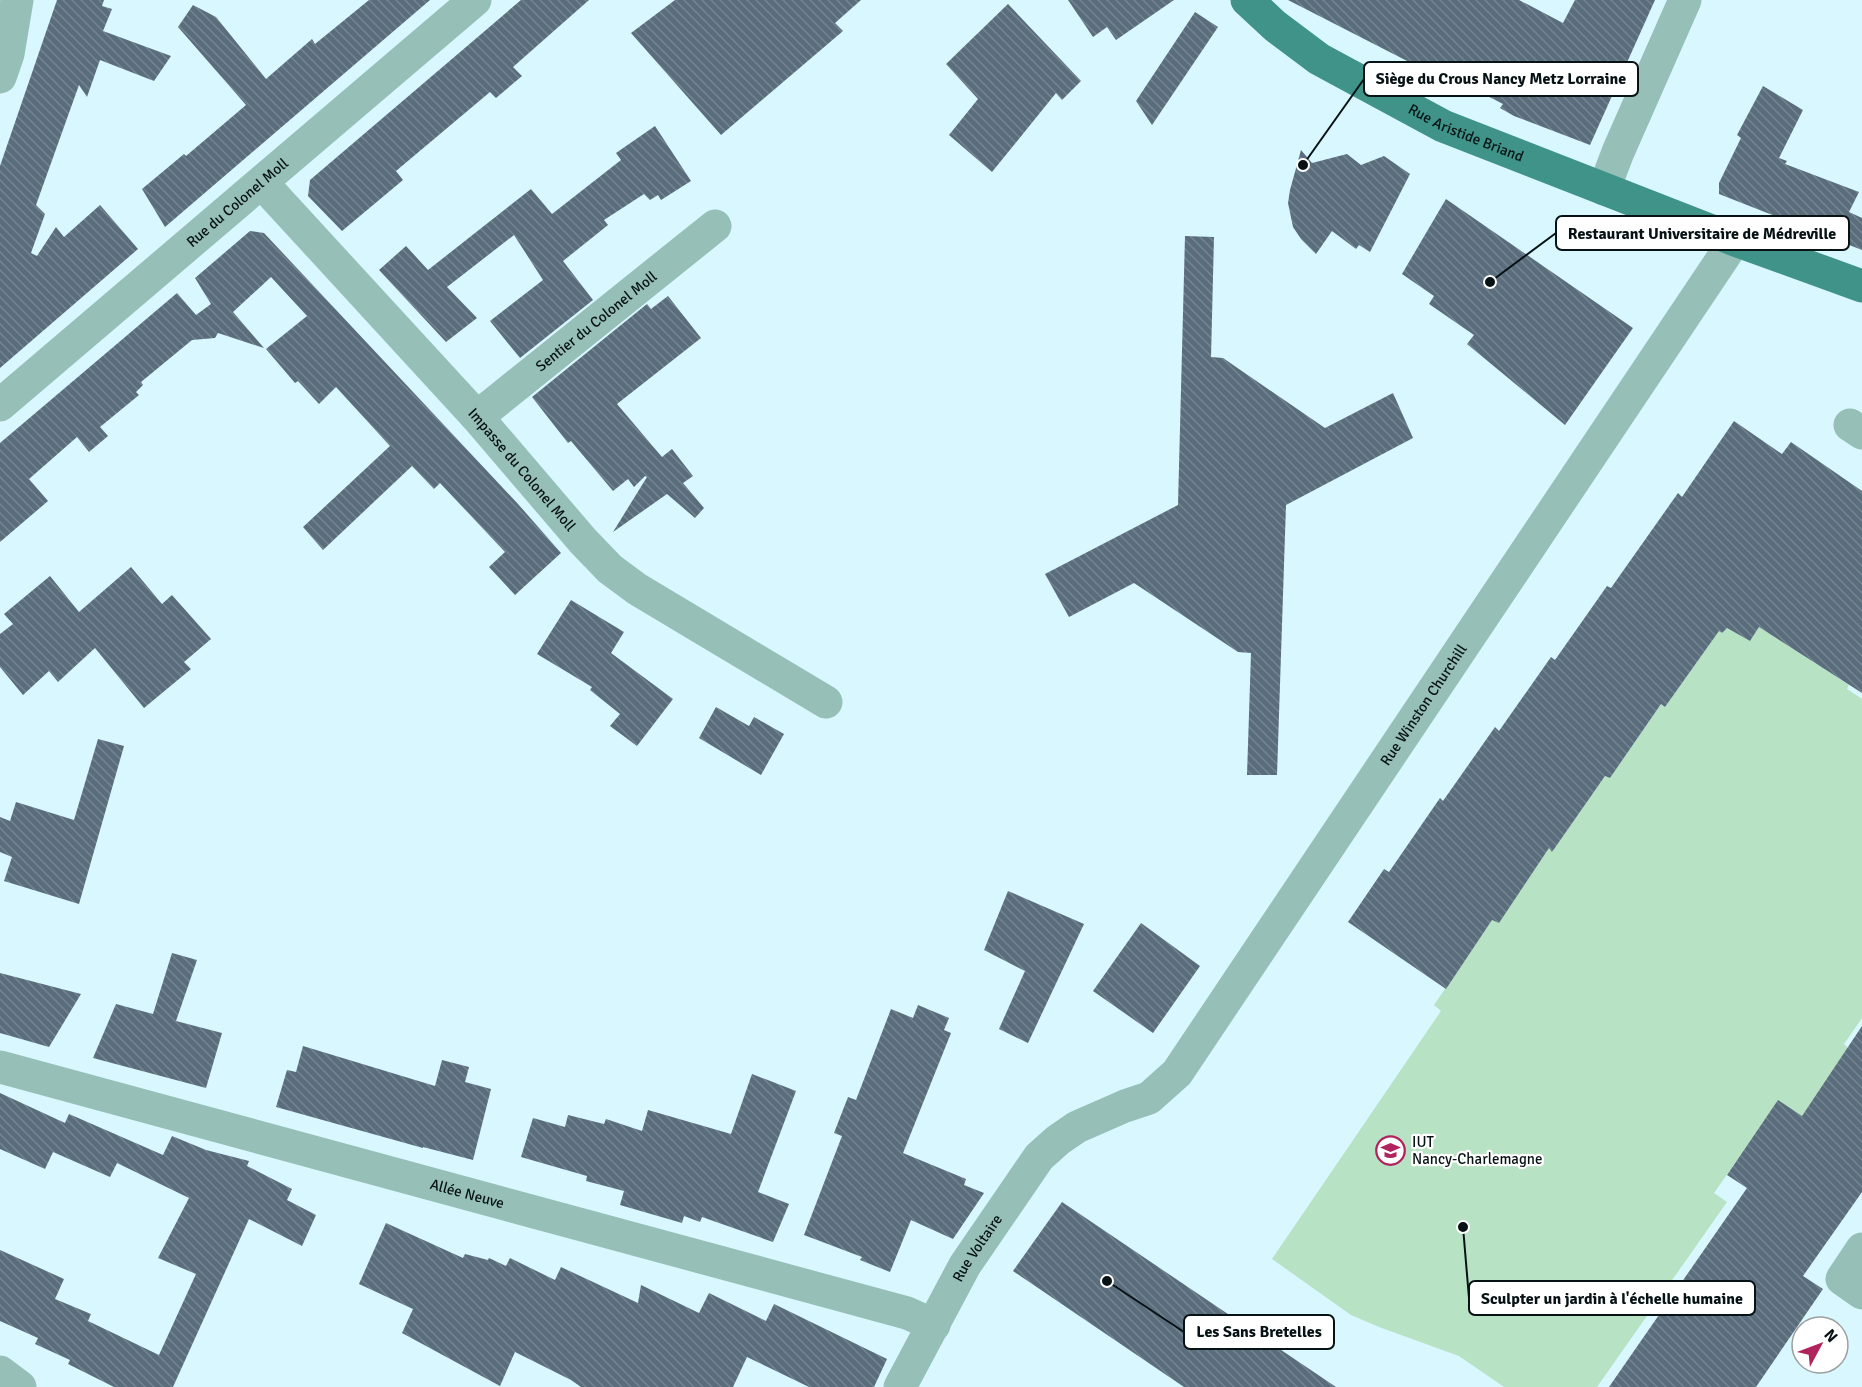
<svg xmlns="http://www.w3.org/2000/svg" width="1862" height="1387" viewBox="0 0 1862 1387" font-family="Signika,sans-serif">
  <defs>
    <pattern id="building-back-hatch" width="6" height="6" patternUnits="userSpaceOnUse" patternTransform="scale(1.5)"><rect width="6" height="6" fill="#5a6d7d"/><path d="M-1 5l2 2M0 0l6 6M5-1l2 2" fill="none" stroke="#75848f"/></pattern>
  </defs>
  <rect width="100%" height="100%" fill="#d8f7fe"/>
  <!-- green -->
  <path fill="#b8e2c4" d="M 1759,627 L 1849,685 L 1847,689 L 1862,699 L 1862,1018 L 1844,1044 L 1848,1048 L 1802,1116 L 1778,1101 L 1714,1193 L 1727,1202 L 1597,1387 L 1504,1387 L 1459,1356 L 1379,1327 L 1351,1315 L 1272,1259 L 1441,1011 L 1434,1005 L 1492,920 L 1499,922 L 1549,848 L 1552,851 L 1605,776 L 1610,778 L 1661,704 L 1665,707 L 1719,631 L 1722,633 L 1727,628 L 1750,641 Z"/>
  <!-- building -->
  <g fill="url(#building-back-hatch)">
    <path d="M 57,0 L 104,0 L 102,6 L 112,9 L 103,31 L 171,56 L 154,81 L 100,60 L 87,97 L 79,85 L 36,205 L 45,214 L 31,253 L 37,256 L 56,227 L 64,237 L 100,205 L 138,249 L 0,368 L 0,166 Z"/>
    <path d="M 369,0 L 430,0 L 165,227 L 142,189 L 184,154 L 186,156 L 246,105 L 178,27 L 193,5 L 216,17 L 266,79 L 312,39 L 315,44 Z"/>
    <path d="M 521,0 L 589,0 L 513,67 L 522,76 L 496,98 L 490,92 L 396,171 L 403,180 L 342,231 L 308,196 L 310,180 Z"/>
    <path d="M 675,0 L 861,0 L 835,23 L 843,31 L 721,135 L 631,33 Z"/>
    <path d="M 1068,0 L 1174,0 L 1116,40 L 1107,27 L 1093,37 Z"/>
    <path d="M 1288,0 L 1519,0 L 1563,23 L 1575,0 L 1655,0 L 1590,145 L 1514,116 L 1500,108 L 1503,104 L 1458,81 L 1456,86 Z"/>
    <path d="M 1008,4 L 1081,81 L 1062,100 L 1056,93 L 992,172 L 949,135 L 978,99 L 946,64 Z"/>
    <path d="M 1195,12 L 1218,27 L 1152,125 L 1136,101 Z"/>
    <path d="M 1763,86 L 1803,110 L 1779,158 L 1787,161 L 1785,164 L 1859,192 L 1849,212 L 1862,218 L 1862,250 L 1719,194 L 1719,183 L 1741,138 L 1737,135 Z"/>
    <path d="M 655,126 L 691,181 L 661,200 L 658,195 L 650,200 L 644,194 L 604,220 L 608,225 L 563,261 L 593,300 L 520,358 L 490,321 L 543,280 L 514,235 L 447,287 L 477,318 L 446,342 L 379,270 L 406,246 L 428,270 L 531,189 L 552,214 L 621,160 L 616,153 Z"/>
    <path d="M 1301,150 L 1312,163 L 1347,154 L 1361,165 L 1384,156 L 1410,174 L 1370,252 L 1359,245 L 1356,249 L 1332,231 L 1316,254 L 1301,239 L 1293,227 L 1288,203 L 1290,190 Z"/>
    <path d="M 1446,199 L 1633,328 L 1565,425 L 1467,344 L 1474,335 L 1429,304 L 1434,296 L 1402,274 Z"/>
    <path d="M 250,231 L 264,233 L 518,504 L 561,553 L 515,595 L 489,567 L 505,552 L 440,483 L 434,489 L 412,466 L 323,550 L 303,527 L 390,446 L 336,387 L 319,404 L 298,381 L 295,383 L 266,349 L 307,316 L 271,277 L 233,312 L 264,348 L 218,333 L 215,338 L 192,340 L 141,382 L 143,385 L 136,392 L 139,395 L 100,427 L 108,436 L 89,452 L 77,437 L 29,479 L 48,501 L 0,542 L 0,446 L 12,458 L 0,446 L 0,443 L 177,293 L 196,315 L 211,304 L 195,278 Z"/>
    <path d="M 1185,236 L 1214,237 L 1211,357 L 1223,358 L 1325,428 L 1393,393 L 1413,438 L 1286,505 L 1277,775 L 1247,775 L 1251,653 L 1238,652 L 1134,583 L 1069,617 L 1045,574 L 1178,505 Z"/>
    <path d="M 668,296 L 701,338 L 617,404 L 662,457 L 672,449 L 693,476 L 683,483 L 704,508 L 695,518 L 667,494 L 613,532 L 647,477 L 645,476 L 634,487 L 628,479 L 613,491 L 571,441 L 568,443 L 532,397 L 647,304 L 651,309 Z"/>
    <path d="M 1734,421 L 1782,454 L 1791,442 L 1862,491 L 1862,693 L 1759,627 L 1750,641 L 1727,628 L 1722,633 L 1719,631 L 1665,707 L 1661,704 L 1610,778 L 1605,776 L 1552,852 L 1549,848 L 1499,923 L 1492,920 L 1446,989 L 1348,922 L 1384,869 L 1389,872 L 1440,798 L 1443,801 L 1495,727 L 1499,731 L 1551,657 L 1555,660 L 1607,586 L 1611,588 L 1678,493 L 1682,497 Z"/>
    <path d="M 131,567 L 162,604 L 172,595 L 211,639 L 184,662 L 191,669 L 144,708 L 95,648 L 58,682 L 49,671 L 23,695 L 0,667 L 0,634 L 13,624 L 4,614 L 50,576 L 79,612 Z"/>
    <path d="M 571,600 L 624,632 L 611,653 L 673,699 L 637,746 L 610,726 L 620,714 L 590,690 L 592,687 L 537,654 Z"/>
    <path d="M 716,707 L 749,726 L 754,717 L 784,734 L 761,775 L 699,738 Z"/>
    <path d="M 98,739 L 124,746 L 79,904 L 4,881 L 12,857 L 0,852 L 0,817 L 10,821 L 16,802 L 74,820 Z"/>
    <path d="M 1008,891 L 1084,924 L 1028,1043 L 999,1029 L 1025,971 L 984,950 Z"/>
    <path d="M 1141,923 L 1200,966 L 1153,1033 L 1093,991 Z"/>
    <path d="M 172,953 L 197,960 L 176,1021 L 222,1033 L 206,1088 L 93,1058 L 116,1004 L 153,1014 Z"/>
    <path d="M 0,973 L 81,994 L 49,1047 L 0,1033 Z"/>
    <path d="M 918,1005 L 949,1018 L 944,1030 L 951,1033 L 903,1153 L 966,1179 L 964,1185 L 984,1193 L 953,1239 L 911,1220 L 890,1272 L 860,1260 L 862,1257 L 804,1235 L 842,1136 L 834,1133 L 848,1097 L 856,1100 L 891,1009 L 913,1018 Z"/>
    <path d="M 1862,1026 L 1862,1192 L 1803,1276 L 1823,1289 L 1756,1387 L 1609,1387 L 1747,1188 L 1727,1175 L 1778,1100 L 1802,1116 Z"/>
    <path d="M 303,1046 L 435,1086 L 442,1060 L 469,1067 L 465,1082 L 491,1089 L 473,1160 L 423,1147 L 423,1148 L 276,1107 L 287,1070 L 296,1072 Z"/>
    <path d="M 752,1074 L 796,1091 L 758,1192 L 789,1204 L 773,1242 L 702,1217 L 700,1222 L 684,1216 L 682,1223 L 620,1205 L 624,1191 L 586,1181 L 587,1176 L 521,1157 L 533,1118 L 565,1127 L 568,1115 L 604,1124 L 606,1119 L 642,1131 L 648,1110 L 731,1134 Z"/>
    <path d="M 0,1093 L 65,1123 L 69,1114 L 163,1155 L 172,1136 L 206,1150 L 249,1161 L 247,1166 L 292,1189 L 287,1200 L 316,1215 L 302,1246 L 249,1219 L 173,1387 L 114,1387 L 68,1364 L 70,1360 L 35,1344 L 38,1338 L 0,1321 L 0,1250 L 64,1279 L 55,1299 L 91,1314 L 88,1321 L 159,1355 L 196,1274 L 158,1258 L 189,1198 L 117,1163 L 110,1177 L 53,1152 L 45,1169 L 0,1149 Z"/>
    <path d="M 1062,1202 L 1336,1387 L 1184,1387 L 1013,1271 Z"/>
    <path d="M 386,1223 L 463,1258 L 465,1254 L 488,1260 L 489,1258 L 506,1266 L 510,1258 L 555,1280 L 561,1267 L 638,1303 L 641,1285 L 699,1313 L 709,1293 L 766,1321 L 774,1304 L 887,1359 L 874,1387 L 809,1387 L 747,1357 L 733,1387 L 581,1387 L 571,1380 L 515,1352 L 500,1386 L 402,1333 L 413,1309 L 359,1284 Z"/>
  </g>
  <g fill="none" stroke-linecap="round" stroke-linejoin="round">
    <!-- minor -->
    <g stroke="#96bfb8" stroke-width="33">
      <path d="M 0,77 L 8,54 L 17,0"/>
      <path id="s1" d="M 262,183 L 477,417 L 583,541 L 610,569 L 637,589 L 826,702"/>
      <path d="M 1604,189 L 1618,152 L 1685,0"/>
      <path id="s2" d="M 0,405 L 475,0"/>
      <path id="s3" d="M 477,417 L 715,226"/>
      <path d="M 1850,425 L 1862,433"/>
      <path id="s4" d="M 0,1067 L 907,1313 L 934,1325"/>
      <path d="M 1862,1249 L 1842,1279 L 1862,1293"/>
      <path d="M 0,1372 L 20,1387"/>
      <path id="s5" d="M 900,1387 L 965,1265 L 1039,1157 L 1058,1140 L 1077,1127 L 1125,1106 L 1149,1098 L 1177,1073 L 1735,240"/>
    </g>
    <!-- major -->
    <path stroke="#3f9388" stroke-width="33" id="s6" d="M 1247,0 L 1275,26 L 1319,59 L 1443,126 L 1735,240 L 1862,286"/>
  </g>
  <!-- icons -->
  <defs>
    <symbol id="university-ring" viewBox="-11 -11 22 22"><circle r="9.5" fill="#fff" stroke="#b1235d" stroke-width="1.5"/><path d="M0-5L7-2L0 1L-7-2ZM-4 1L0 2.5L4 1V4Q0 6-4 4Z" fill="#b1235d"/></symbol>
  </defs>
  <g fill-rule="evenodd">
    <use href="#university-ring" x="1374" y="1134" width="33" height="33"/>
  </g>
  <g text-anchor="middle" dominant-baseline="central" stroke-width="4.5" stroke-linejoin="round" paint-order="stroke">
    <!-- street labels -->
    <g font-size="15" fill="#071214" stroke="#fff">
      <text stroke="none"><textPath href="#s6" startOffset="258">Rue Aristide Briand</textPath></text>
      <text stroke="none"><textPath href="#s2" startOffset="312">Rue du Colonel Moll</textPath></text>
      <text stroke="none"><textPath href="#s3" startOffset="153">Sentier du Colonel Moll</textPath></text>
      <text stroke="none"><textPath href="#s1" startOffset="387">Impasse du Colonel Moll</textPath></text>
      <text stroke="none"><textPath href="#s5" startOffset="876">Rue Winston Churchill</textPath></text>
      <text stroke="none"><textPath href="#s4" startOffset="484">Allée Neuve</textPath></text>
      <text stroke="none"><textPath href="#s5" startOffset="159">Rue Voltaire</textPath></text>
    </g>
    <!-- poi labels -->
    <g font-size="15" fill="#071214" stroke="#fff" text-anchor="start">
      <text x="1412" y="1142">IUT<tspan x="1412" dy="17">Nancy-Charlemagne</tspan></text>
    </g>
  </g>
  <!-- callouts -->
  <path fill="none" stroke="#071214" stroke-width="2" d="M1303 165L1364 79M1490 282L1556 233M1463 1227L1469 1298M1107 1281L1184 1332"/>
  <g fill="#071214" stroke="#fff" stroke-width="2">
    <circle cx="1303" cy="165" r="6"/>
    <circle cx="1490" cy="282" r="6"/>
    <circle cx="1463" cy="1227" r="6"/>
    <circle cx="1107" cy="1281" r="6"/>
  </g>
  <g fill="#fff" stroke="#071214" stroke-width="2">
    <rect x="1364" y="62" width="274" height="34" rx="6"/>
    <rect x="1556" y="216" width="293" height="34" rx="6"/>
    <rect x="1469" y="1281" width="286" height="34" rx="6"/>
    <rect x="1184" y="1315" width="150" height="34" rx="6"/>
  </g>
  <g font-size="16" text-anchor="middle" font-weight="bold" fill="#071214">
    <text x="1501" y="84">Siège du Crous Nancy Metz Lorraine</text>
    <text x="1702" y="239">Restaurant Universitaire de Médreville</text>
    <text x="1612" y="1304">Sculpter un jardin à l'échelle humaine</text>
    <text x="1259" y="1337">Les Sans Bretelles</text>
  </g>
  <!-- north arrow -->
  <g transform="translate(1820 1345) rotate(49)"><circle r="28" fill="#ffffff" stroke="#9ca0a1" stroke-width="1.5"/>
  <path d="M0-4.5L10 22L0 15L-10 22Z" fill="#b1235d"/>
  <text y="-9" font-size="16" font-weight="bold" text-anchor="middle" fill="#071214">N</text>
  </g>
</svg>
